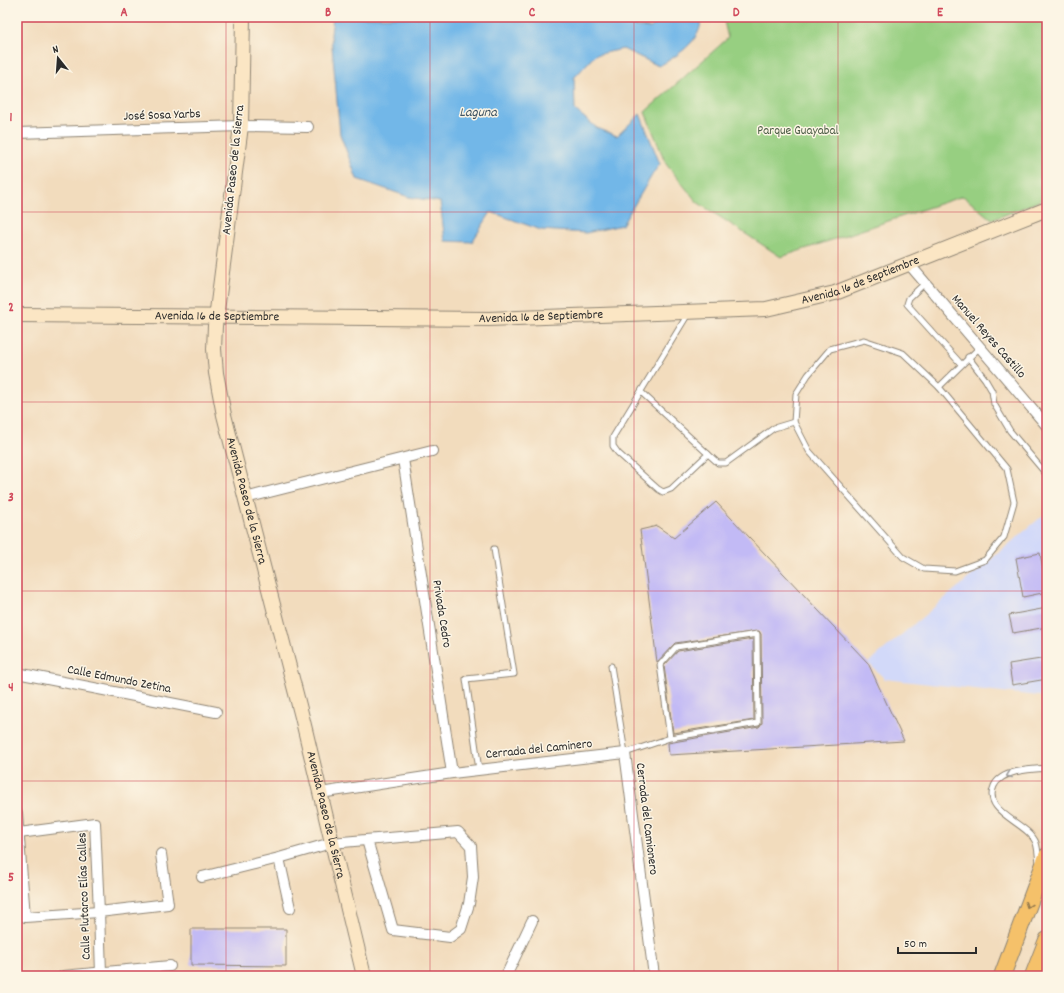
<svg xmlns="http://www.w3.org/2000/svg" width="1064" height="993" viewBox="0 0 1064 993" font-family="Dekko,sans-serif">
  <rect width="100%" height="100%" fill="#fcf5e5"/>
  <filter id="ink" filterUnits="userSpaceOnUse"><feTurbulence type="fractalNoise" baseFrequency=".025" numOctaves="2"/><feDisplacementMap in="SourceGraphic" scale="8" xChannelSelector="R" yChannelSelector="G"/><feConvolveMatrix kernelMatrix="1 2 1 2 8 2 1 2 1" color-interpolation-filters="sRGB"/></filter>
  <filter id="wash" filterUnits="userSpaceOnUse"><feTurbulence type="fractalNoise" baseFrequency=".012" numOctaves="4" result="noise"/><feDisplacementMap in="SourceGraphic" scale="16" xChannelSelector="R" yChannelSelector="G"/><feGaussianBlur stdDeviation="0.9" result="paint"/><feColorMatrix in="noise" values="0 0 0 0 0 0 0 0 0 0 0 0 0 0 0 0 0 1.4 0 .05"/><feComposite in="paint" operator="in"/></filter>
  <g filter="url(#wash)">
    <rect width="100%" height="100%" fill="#f2dcbd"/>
    <!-- built -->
    <path fill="#d2d9f9" d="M 1047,512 L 1047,697 L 885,679 L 868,663 Z"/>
    <!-- green -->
    <path fill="#97cf81" stroke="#617d56" d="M 723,17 L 1047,17 L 1047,198 L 992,220 L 963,196 L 781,257 L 697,202 L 666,164 L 645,112 L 728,38 Z"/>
    <!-- water -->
    <path fill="#72b7e8" stroke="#4e718a" d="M 333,17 L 592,17 L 594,20 L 623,25 L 650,28 L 666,17 L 700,17 C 700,20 701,24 700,27 C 696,44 674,58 659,66 L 623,49 L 595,55 L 574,78 L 575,110 L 597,128 L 617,136 L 640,114 L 660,164 L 654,172 L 622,225 L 586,233 L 541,230 L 491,212 L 472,242 L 445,241 L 440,202 L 409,197 L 357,179 L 340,134 L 331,35 Z"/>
    <g id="blocks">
      <!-- building -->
      <g fill="#c2baf5">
        <path d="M 716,502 L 868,663 L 904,741 L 669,755 L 668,743 L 759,727 L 762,723 L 761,634 L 759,631 L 675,643 L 657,662 L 640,530 L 657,526 L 674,538 Z"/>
        <path d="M 1040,553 L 1047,592 L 1023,597 L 1016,558 Z"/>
        <path d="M 1047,608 L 1047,627 L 1013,633 L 1009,615 Z"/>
        <path d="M 753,639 L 754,720 L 673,733 L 664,666 L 678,651 Z"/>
        <path d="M 1047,658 L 1047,679 L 1012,685 L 1009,664 Z"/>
        <path d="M 191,929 L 286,929 L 286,966 L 191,965 Z"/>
      </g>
    </g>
  </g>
  <g filter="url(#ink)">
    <use href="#blocks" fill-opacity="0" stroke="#8e8474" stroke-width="1"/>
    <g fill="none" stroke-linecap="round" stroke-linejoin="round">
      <defs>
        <g id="service">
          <path d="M 925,283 L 909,298 L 907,304 L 961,364"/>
          <path d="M 864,340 L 903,353 L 939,387 L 1007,469 L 1014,502 L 1004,537 L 985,560 L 955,571 L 924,569 L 903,557 L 809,451 L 794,422 L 796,394 L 808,375 L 830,349 Z"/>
          <path d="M 968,357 L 985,379 L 992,391 L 994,404 L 1010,431 L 1047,475"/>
          <path d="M 939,387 L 980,347"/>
          <path d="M 641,392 L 708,454 L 671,489 L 663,492 L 658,489 L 618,453 L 613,446 L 613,437 L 688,314"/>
          <path d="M 708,454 L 718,463 L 726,463 L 774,428 L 794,422"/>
          <path d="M 611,666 L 625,753 L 670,738 L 758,723 L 757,634 L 676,647 L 660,665 L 670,738"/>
          <path d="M 479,770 L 466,679 L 514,674 L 494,549"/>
          <path d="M 1039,862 C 1038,856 1038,849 1036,843 C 1028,822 982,813 994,786 C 1001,770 1031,769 1047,768"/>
        </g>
        <g id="minor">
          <path d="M 17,133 L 241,126 L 308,127"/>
          <path d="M 909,264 L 1047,426"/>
          <path d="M 403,459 L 452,773"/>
          <path d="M 245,498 L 432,451"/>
          <path d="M 17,673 L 216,712"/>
          <path d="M 320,793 L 452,773 L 625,753 L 654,976"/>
          <path d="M 17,813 L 25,917 L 99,912 L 168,904 L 161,854"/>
          <path d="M 19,833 L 95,823 L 99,912 L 101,973"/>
          <path d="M 279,858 L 290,908"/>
          <path d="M 202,877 L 279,858 L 331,843 L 458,832 L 471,846 L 473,877 L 469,904 L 461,929 L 450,937 L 393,930 L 367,840"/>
          <path d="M 63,976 L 170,966"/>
          <path d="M 506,976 L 532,921"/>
        </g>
        <g id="secondary">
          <path id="s1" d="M 243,17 L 241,126 L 215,326 L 214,349 L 216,373 L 224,415 L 302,717 L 364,976"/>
          <path id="s2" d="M 17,315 L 489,319 L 766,309 L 835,293 L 1047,209"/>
        </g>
        <g id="primary">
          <path d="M 1002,976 L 1047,856"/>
          <path d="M 1033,976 L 1047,940"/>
        </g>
      </defs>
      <!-- service casing -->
      <use href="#service" stroke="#8e8474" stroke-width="7"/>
      <!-- minor casing -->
      <use href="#minor" stroke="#8e8474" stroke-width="12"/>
      <!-- secondary casing -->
      <use href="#secondary" stroke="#8e8474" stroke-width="16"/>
      <!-- primary casing -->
      <use href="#primary" stroke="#8e8474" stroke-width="18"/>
      <!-- service -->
      <use href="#service" stroke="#fff" stroke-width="5"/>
      <!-- minor -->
      <use href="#minor" stroke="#fff" stroke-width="10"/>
      <!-- secondary -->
      <use href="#secondary" stroke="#fbe6c4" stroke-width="14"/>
      <!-- primary -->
      <use href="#primary" stroke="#f5c16b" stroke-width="16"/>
    </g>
    <!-- one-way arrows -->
    <defs><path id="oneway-chevron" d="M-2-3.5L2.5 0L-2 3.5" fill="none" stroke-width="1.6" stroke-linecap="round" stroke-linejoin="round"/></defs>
    <use stroke="#a0a0a0" href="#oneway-chevron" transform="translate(1009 775) rotate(159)"/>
    <use stroke="#90764b" href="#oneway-chevron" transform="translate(1028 905) rotate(110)"/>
  </g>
  <!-- grid -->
  <path fill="none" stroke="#d1495b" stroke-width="1" stroke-opacity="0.55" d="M 226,17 L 226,976M 430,17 L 430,976M 634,17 L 634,976M 838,17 L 838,976M 17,212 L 1047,212M 17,402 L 1047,402M 17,591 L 1047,591M 17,781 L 1047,781"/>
  <g text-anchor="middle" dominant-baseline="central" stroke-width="3" stroke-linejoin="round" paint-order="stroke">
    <!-- street labels -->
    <g font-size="13" fill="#2b2b2b" stroke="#fcf5e5">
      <text transform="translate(162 116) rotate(-2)">José Sosa Yarbs</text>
      <text transform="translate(234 170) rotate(-84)">Avenida Paseo de la Sierra</text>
      <text stroke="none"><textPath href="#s2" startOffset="848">Avenida 16 de Septiembre</textPath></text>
      <text stroke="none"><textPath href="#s2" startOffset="200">Avenida 16 de Septiembre</textPath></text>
      <text stroke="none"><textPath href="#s2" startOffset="524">Avenida 16 de Septiembre</textPath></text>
      <text transform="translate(988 337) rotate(49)">Manuel Reyes Castillo</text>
      <text stroke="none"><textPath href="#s1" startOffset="489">Avenida Paseo de la Sierra</textPath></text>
      <text transform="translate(441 614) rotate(81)">Privada Cedro</text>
      <text transform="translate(119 680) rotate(11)">Calle Edmundo Zetina</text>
      <text transform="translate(539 750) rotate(-6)">Cerrada del Caminero</text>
      <text stroke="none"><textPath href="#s1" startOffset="813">Avenida Paseo de la Sierra</textPath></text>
      <text transform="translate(646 819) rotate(83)">Cerrada del Camionero</text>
      <text transform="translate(85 896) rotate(-92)">Calle Plutarco Elías Calles</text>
    </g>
    <!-- park labels -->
    <g font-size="13" fill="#4b5c45" stroke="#fcf5e5">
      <text x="798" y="131">Parque Guayabal</text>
    </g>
    <!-- water labels -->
    <g font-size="14" font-style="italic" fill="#405564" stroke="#fcf5e5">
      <text x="478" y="113">Laguna</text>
    </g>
  </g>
  <!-- margin -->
  <rect width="1064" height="993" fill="none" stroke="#fcf5e5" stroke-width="44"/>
  <!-- north arrow -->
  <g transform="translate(58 58) rotate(343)" stroke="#fcf5e5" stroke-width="3" paint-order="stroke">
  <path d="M0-3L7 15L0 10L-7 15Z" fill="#2b2b2b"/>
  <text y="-6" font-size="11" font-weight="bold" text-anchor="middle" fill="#2b2b2b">N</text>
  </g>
  <!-- scale -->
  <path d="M898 947v6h78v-6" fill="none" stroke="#2b2b2b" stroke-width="2"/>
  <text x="904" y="947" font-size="12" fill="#2b2b2b" stroke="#fcf5e5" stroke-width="3" paint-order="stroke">50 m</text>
  <rect x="22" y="22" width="1020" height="949" fill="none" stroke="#d1495b" stroke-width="1.5"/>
  <g font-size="13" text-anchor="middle" font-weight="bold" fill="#d1495b">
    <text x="124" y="16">A</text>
    <text x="328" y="16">B</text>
    <text x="532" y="16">C</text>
    <text x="736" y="16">D</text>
    <text x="940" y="16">E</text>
    <text x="11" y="121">1</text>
    <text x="11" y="311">2</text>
    <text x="11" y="501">3</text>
    <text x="11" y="691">4</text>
    <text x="11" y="881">5</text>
  </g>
</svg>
